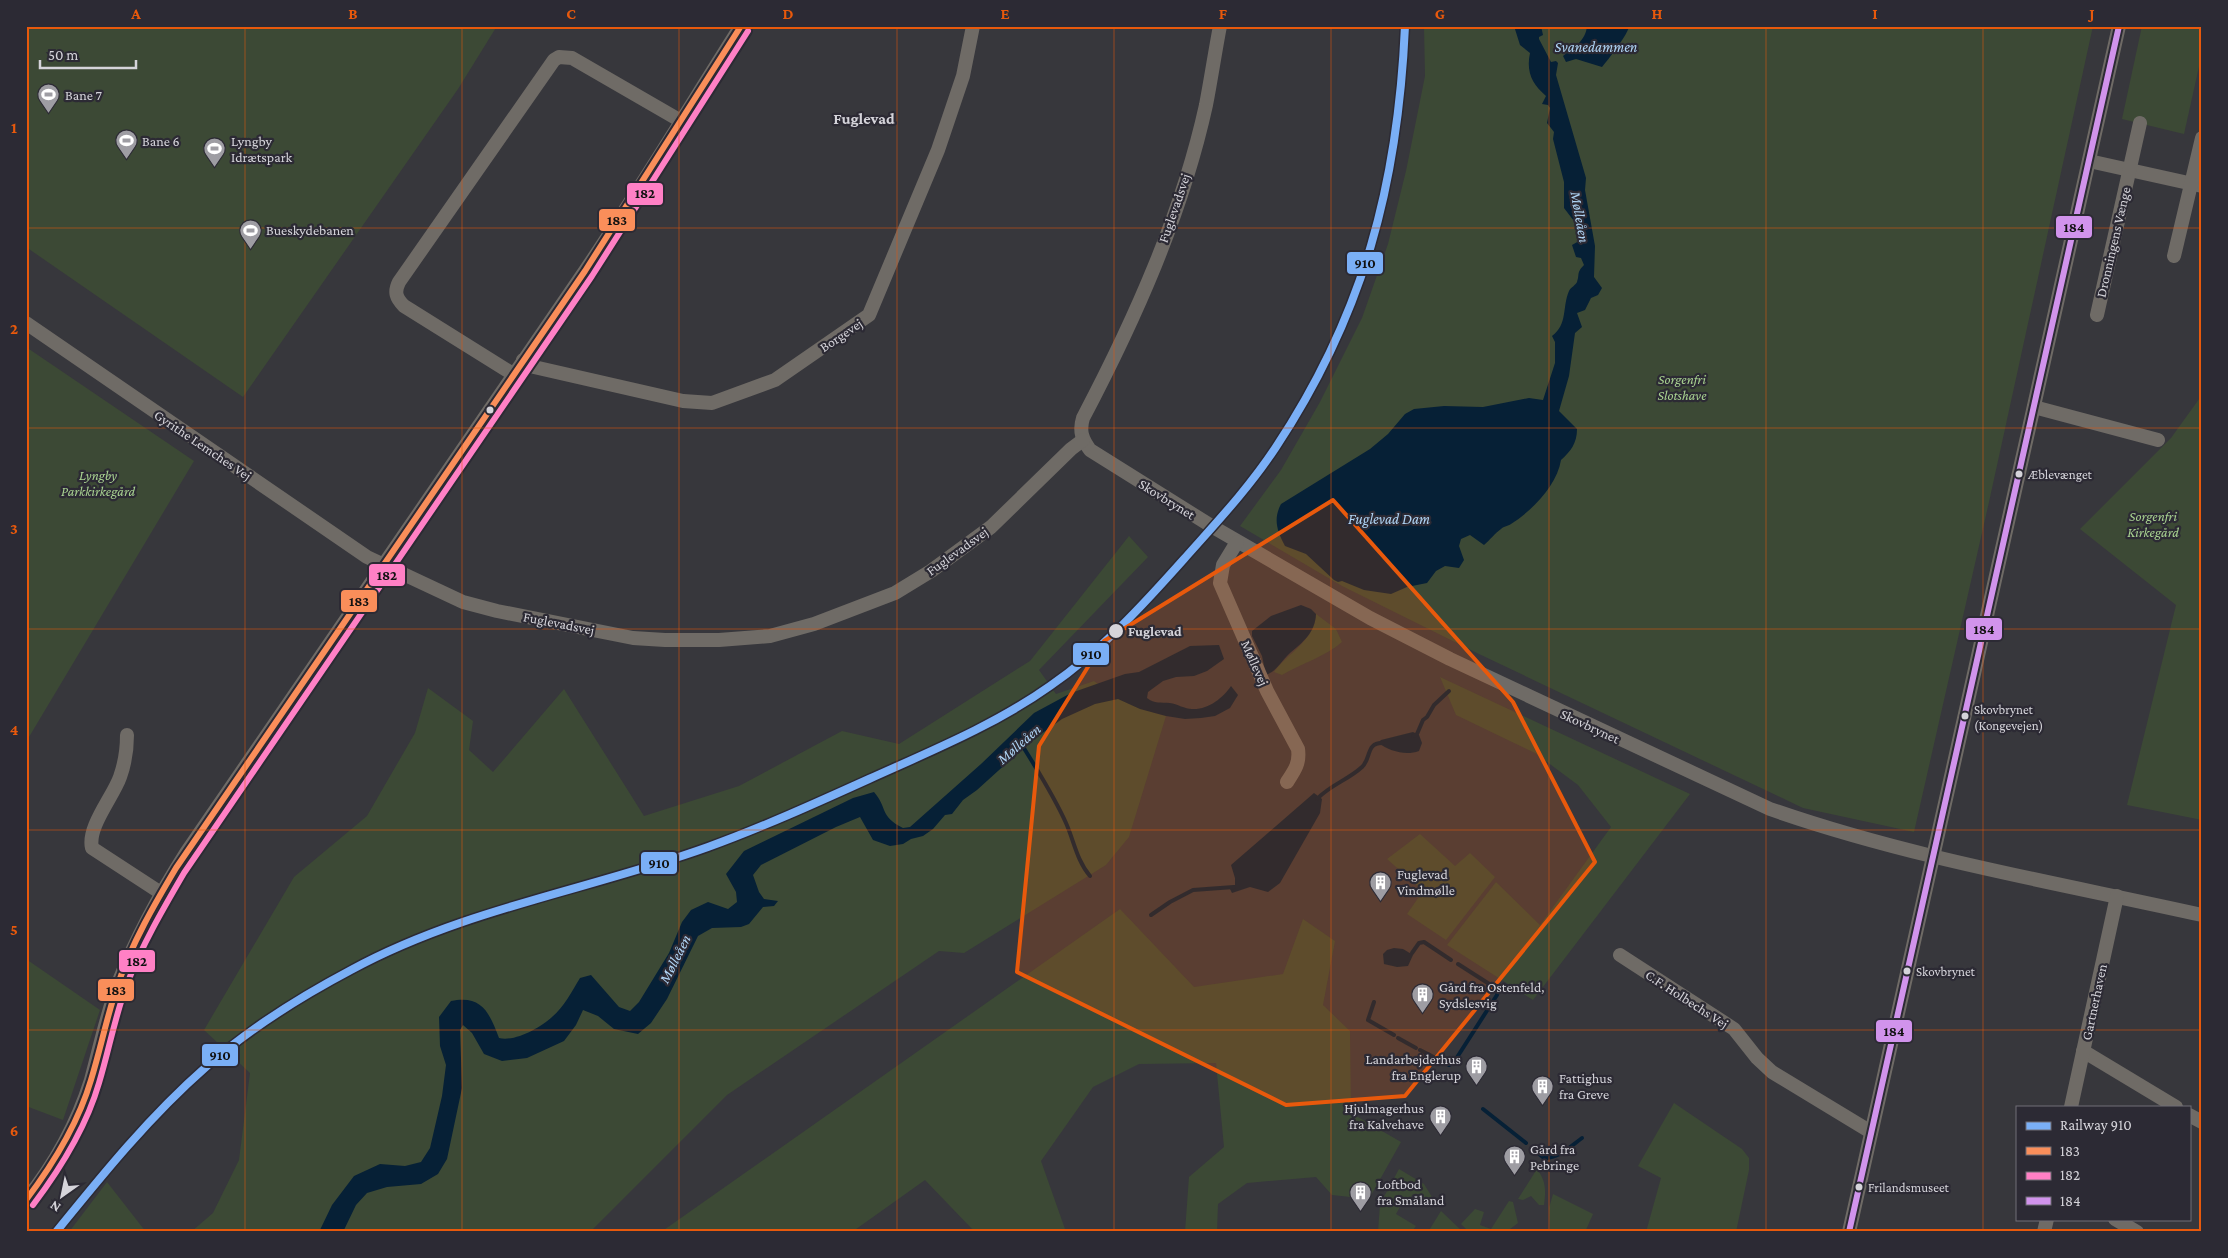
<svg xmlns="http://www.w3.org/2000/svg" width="2228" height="1258" viewBox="0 0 2228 1258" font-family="'Crimson Pro',serif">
  <rect width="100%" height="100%" fill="#37373c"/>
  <!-- green -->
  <g fill="#3c4935">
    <path d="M 26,26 L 497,26 L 458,89 L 243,397 L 26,247 Z"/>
    <path d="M 1424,26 L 2093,26 L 1989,502 L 1914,832 L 1803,808 L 1479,654 L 1342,586 L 1240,526 L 1281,470 L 1320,402 L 1362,318 L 1388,244 L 1406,171 L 1425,76 Z"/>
    <path d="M 2142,26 L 2202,26 L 2202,53 L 2184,134 L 2122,119 Z"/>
    <path d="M 26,347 L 194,461 L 26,742 Z"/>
    <path d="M 2202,395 L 2202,820 L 2127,805 L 2176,605 L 2080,529 L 2171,438 Z"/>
    <path d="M 1129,536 L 1148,557 L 1039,670 L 1056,694 L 1094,681 C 1118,699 1136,708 1166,716 L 1129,837 L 1106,865 L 964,953 L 939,951 L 727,1095 L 590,1232 L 191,1232 L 213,1213 L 239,1160 L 250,1073 L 204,1030 L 294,877 L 367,816 L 415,733 L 428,688 L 473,721 L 469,750 L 493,772 L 564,689 L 644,816 L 739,786 L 842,731 L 899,744 L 1030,661 Z"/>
    <path d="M 1316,614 L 1336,629 L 1342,642 C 1325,657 1302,663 1282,675 L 1274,672 C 1288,653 1315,640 1316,614 Z"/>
    <path d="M 1440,677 L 1690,794 L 1533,1000 L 1447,945 L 1496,882 L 1540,925 L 1611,827 L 1578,785 L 1535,753 L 1456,715 Z"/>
    <path d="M 1420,834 L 1455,866 L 1470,853 L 1495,877 L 1446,940 L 1407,914 L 1423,891 L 1387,859 Z"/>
    <path d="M 1120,909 L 1194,987 L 1283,974 L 1303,919 L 1335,941 L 1323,1005 L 1350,1031 L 1351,1113 L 1401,1142 L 1369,1199 L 1332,1195 L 1316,1177 L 1247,1183 L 1218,1204 L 1217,1232 L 1185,1232 L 1189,1177 L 1224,1147 L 1216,1063 L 1139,1064 L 1093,1087 L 1041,1161 L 1065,1229 L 1061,1232 L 975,1232 L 925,1180 L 852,1232 L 661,1232 Z"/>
    <path d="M 26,959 L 100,1010 L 63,1120 L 26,1106 Z"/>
    <path d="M 1674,1103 L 1742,1149 L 1749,1158 L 1749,1170 L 1736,1232 L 1646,1232 L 1661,1178 L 1638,1166 Z"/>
    <path d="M 1399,1169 L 1424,1184 L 1432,1197 L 1423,1200 L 1413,1194 L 1405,1205 L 1401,1205 L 1396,1214 L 1416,1226 L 1413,1230 L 1416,1232 L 1378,1232 L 1380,1204 Z"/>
    <path d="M 1537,1169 C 1546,1181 1546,1190 1544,1205 L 1539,1205 L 1531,1196 L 1523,1200 L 1518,1199 Z"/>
    <path d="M 107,1182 L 146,1232 L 69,1232 Z"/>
    <path d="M 1553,1194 L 1593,1214 L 1585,1232 L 1550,1232 L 1549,1208 Z"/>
    <path d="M 1509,1201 L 1513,1202 L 1518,1223 L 1506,1232 L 1469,1232 L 1461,1224 L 1475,1209 L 1484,1212 L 1480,1225 L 1491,1229 Z"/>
    <path d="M 1441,1211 L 1463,1232 L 1428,1232 Z"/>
  </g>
  <!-- water -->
  <g fill="#062036">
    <path d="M 1514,26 L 1541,26 L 1543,35 L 1539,37 L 1539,39 L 1551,62 L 1556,61 L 1558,63 L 1556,75 L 1586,178 L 1585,190 L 1595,246 L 1594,277 L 1602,288 L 1598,295 L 1591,298 L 1585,310 L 1577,313 L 1582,327 L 1575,333 L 1569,376 L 1559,411 L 1577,429 C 1577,443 1571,451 1561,460 C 1557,485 1533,510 1511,524 C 1508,526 1504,526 1501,529 C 1495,533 1490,540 1484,545 L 1470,535 L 1461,539 L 1459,546 L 1464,560 L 1459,568 L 1445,566 L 1436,571 L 1427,583 L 1407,587 L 1391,594 L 1364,590 L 1342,581 L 1338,582 L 1334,580 L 1306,554 L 1285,546 C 1277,531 1273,519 1281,504 L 1370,449 L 1388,434 L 1405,414 L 1414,409 L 1444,406 L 1483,407 L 1529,398 L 1543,400 L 1555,363 L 1555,342 L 1552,336 C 1568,324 1562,307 1569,291 C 1571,287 1576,285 1577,282 C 1580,274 1576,273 1584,265 L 1581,258 L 1576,257 L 1572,245 L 1579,241 L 1580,237 L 1577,225 L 1564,208 L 1564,182 L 1553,139 L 1554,132 L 1547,123 L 1550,108 L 1548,105 L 1542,104 L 1546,96 C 1532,84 1526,72 1530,53 L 1520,45 Z"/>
    <path d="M 1587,26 L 1629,26 C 1629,33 1608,60 1602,67 L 1576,59 L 1566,62 L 1563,56 C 1574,48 1586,40 1587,26 Z"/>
    <path d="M 1301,605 L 1311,609 L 1316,614 C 1315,633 1303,642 1290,653 C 1281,661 1277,671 1266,675 L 1262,656 L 1252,636 L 1252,631 L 1271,616 Z"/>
    <path d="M 1219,645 L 1224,659 L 1207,671 L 1194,676 L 1176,677 L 1163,681 L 1148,692 L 1147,698 C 1155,704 1160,702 1170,703 C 1177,704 1185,709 1192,709 C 1208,710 1223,698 1231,686 L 1238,695 L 1230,708 L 1215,716 L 1201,718 L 1185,719 L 1166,716 L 1140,709 L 1118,699 L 1095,704 L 1062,719 L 1030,742 L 977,790 L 963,800 L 952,814 L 945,815 L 933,829 L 923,836 L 911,839 L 903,844 L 890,846 L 873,840 L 860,817 L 836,827 L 761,865 L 753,875 L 759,892 L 764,899 L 778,901 L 774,906 L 763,907 L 749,924 L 741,927 L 712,928 L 698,936 L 667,999 L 651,1023 L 638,1034 L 614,1029 L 598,1016 L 583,1010 L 576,1025 L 564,1041 L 527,1058 L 502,1061 L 484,1054 L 472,1033 L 463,1025 L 460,1030 L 462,1088 L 447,1159 L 438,1174 L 421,1184 L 387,1187 L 367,1193 L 356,1205 L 343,1232 L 319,1232 L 332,1205 L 354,1176 L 380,1164 L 405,1166 L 421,1162 L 430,1148 L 442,1096 L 446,1065 L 440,1046 L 439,1017 L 451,1001 C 482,995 489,1012 499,1038 C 515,1042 540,1028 552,1017 C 564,1007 572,991 580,978 L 591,975 L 619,1007 L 630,1011 L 639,1002 L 669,953 L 682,922 L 691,910 L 708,902 L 728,909 L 737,902 L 736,892 L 726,874 L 744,851 L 853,798 L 874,792 C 888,808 879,816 903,828 L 910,827 L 981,764 L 1034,713 L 1071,693 L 1125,674 L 1139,672 L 1190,646 Z"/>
    <path d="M 1413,732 L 1419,735 L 1422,743 L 1419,751 C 1405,756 1390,751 1378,743 L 1381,740 Z"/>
    <path d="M 1314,793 L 1322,799 L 1320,813 L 1280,883 L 1268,892 L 1250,887 L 1232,893 L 1229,887 L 1235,885 L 1235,878 L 1231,865 Z"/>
    <path d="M 1394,948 L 1403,949 L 1413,955 L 1408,966 L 1397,967 L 1384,964 L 1383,954 L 1387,950 Z"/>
  </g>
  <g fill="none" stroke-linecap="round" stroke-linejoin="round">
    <!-- stream -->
    <g stroke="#062036" stroke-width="4">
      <path d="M 1413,736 L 1417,734 L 1423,720 L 1427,717 L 1434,705 L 1449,691"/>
      <path d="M 1022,745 C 1038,771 1054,796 1066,823 C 1074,841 1077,861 1090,876"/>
      <path d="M 1317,799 C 1330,785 1348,780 1362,767 C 1371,759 1366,742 1383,743"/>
      <path d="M 1151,915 L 1170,902 L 1193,890 L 1234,887"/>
      <path d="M 1412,953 L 1419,943 L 1424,942 L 1451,960"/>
      <path d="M 1374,1002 L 1368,1020 L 1394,1035"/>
      <path d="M 1398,1038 L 1416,1048"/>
      <path d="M 1420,1050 L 1449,1065 L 1454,1062 L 1497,995 L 1498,991 L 1494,987 L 1458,964"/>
      <path d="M 1483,1109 L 1526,1143"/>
      <path d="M 1533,1149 L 1544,1158 C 1559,1158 1570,1147 1582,1138"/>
    </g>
    <!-- minor -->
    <g stroke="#6f6b66" stroke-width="14">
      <path d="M 1220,26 C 1215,52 1211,79 1206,105 C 1182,214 1135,319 1083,418 C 1079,431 1082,439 1090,450 L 1213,527 L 1370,618 L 1450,659 L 1770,809 C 1910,858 2058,883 2202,915"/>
      <path d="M 2089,161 L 2202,186"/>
      <path d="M 2174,256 L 2202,138"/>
      <path d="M 2097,315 L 2140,123"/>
      <path d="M 26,323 L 367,557 L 463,602 L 497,611 L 633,638 L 665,640 L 719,640 L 770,636 L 814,624 L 895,593 L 931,571 L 991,527 L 1071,449 L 1083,440"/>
      <path d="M 523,360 L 534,367 L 683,401 L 712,403 L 775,380 L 869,315 L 938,150 L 963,76 L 973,26"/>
      <path d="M 513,374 L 404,306 C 396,298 394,292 399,282 L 554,60 L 559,57 L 572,58 L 681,121"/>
      <path d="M 2034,407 L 2158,440"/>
      <path d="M 1237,542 L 1223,565 L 1220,583 L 1267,691 L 1298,749 C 1300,763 1295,770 1287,782"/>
      <path d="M 127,735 C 127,750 125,763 120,777 C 113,797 87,827 92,848 L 161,893"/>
      <path d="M 1620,955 L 1734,1029 L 1757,1058 L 1772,1072 L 1871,1132"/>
      <path d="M 2083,1051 L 2176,1107"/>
      <path d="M 2071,1107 L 2117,896"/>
      <path d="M 2189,1115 L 2202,1122"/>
      <path d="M 26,1200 C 55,1164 77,1124 91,1080 C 100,1047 107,1013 119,981 C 137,936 160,894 186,853 C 318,658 453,466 585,271 C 639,191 689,108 741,26"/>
      <path d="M 2115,1219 L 2137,1232"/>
      <path d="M 1849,1232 L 2119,26"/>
      <path d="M 2044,1232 L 2047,1219"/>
    </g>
    <defs>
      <path id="bus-1" d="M 26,1200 C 54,1163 78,1124 91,1080 C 101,1048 107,1015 118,984 C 132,943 154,905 176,868 L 585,271 L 741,26"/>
      <path id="bus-2" d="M 33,1205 C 61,1168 86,1128 99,1083 C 109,1050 115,1016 127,984 C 142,945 163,909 184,873 L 592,276 L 748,31"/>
      <path id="bus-3" d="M 1849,1232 L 2119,26"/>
    </defs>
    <!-- bus-1 casing -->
    <use href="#bus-1" stroke="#2c2a34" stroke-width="10"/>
    <!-- bus-2 casing -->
    <use href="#bus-2" stroke="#2c2a34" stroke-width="10"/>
    <!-- bus-3 casing -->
    <use href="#bus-3" stroke="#2c2a34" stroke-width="10"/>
    <!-- bus-1 -->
    <use href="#bus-1" stroke="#fa8e5a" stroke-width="6"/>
    <!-- bus-2 -->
    <use href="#bus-2" stroke="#ff80c5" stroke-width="6"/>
    <!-- bus-3 -->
    <use href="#bus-3" stroke="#d193ec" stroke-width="6"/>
    <defs>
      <path id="rail-1" d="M 56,1232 C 103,1174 150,1116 206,1067 C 250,1028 300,997 351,970 C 463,909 589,890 708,847 C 763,827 816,803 869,779 C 931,751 995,725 1050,686 C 1101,651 1143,605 1184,559 C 1216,523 1249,488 1276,447 C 1364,314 1398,184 1405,26"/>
    </defs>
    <!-- rail-1 casing -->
    <use href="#rail-1" stroke="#2c2a34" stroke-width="11"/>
    <!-- rail-1 -->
    <use href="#rail-1" stroke="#7aaff6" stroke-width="8"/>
  </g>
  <!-- marked area -->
  <path fill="#e8590c" fill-opacity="0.2" stroke="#e8590c" stroke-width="4" stroke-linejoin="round" d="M 1333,500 L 1513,702 L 1595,862 L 1405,1096 L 1286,1105 L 1017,972 L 1039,746 L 1104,641 Z"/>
  <!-- grid -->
  <path fill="none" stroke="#e8590c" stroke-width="1" stroke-opacity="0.55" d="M 245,26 L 245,1232M 462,26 L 462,1232M 679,26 L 679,1232M 897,26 L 897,1232M 1114,26 L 1114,1232M 1331,26 L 1331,1232M 1549,26 L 1549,1232M 1766,26 L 1766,1232M 1983,26 L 1983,1232M 26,228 L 2202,228M 26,428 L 2202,428M 26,629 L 2202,629M 26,830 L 2202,830M 26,1030 L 2202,1030"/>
  <!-- icons -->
  <defs>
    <symbol id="stadium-pin" viewBox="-11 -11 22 30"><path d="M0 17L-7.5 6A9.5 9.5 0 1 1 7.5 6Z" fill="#9e9da3" stroke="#2c2a34"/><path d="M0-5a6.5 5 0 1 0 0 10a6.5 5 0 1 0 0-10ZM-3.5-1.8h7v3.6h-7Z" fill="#fff"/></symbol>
    <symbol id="building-pin" viewBox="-11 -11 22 30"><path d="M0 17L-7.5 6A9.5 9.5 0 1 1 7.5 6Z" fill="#9e9da3" stroke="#2c2a34"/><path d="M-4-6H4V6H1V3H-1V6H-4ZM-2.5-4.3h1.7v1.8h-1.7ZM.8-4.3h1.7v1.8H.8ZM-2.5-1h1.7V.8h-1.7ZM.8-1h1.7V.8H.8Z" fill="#fff"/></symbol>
  </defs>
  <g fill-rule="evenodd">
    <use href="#stadium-pin" x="36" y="82" width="25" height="34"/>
    <use href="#stadium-pin" x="114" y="128" width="25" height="34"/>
    <use href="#stadium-pin" x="202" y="136" width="25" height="34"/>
    <use href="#stadium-pin" x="238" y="218" width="25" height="34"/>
    <use href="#building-pin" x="1368" y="870" width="25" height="34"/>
    <use href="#building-pin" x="1410" y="982" width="25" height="34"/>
    <use href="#building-pin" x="1464" y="1054" width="25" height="34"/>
    <use href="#building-pin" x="1530" y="1074" width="25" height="34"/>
    <use href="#building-pin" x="1428" y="1104" width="25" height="34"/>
    <use href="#building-pin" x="1502" y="1144" width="25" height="34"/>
    <use href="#building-pin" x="1348" y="1180" width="25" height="34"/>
  </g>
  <!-- markers -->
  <g fill="#d5d4da" stroke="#2c2a34" stroke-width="2">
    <circle cx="490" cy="410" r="4.5"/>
    <circle cx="2019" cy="474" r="4.5"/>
    <circle cx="1116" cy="631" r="8"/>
    <circle cx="1965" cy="716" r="4.5"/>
    <circle cx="1907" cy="971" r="4.5"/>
    <circle cx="1859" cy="1187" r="4.5"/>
  </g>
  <g text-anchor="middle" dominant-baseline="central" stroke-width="4.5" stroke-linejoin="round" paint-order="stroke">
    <!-- bus labels -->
    <g font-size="13" fill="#d5d4da" stroke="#2c2a34" text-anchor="start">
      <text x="2028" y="474">Æblevænget</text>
      <text x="1974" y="709">Skovbrynet<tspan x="1974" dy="16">(Kongevejen)</tspan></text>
      <text x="1916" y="971">Skovbrynet</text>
      <text x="1868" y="1187">Frilandsmuseet</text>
    </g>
    <!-- poi labels -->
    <g font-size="14" fill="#d5d4da" stroke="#2c2a34" text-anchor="start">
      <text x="65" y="95">Bane 7</text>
      <text x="142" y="141">Bane 6</text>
      <text x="231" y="141">Lyngby<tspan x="231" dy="16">Idrætspark</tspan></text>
      <text x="266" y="230">Bueskydebanen</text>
      <text x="1397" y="874">Fuglevad<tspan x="1397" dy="16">Vindmølle</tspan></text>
      <text x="1439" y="987">Gård fra Ostenfeld,<tspan x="1439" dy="16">Sydslesvig</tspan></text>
      <text x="1461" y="1059" text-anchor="end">Landarbejderhus<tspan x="1461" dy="16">fra Englerup</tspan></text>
      <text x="1559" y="1078">Fattighus<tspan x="1559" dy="16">fra Greve</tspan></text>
      <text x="1424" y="1108" text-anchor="end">Hjulmagerhus<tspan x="1424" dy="16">fra Kalvehave</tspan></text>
      <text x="1530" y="1149">Gård fra<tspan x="1530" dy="16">Pebringe</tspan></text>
      <text x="1377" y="1184">Loftbod<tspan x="1377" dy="16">fra Småland</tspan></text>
    </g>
    <!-- street labels -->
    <g font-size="14" fill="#d5d4da" stroke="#2c2a34">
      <text transform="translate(1174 208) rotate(-71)">Fuglevadsvej</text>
      <text transform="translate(2113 242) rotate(-77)">Dronningens Vænge</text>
      <text transform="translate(841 335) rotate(-34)">Borgevej</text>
      <text transform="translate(203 445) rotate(34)">Gyrithe Lemches Vej</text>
      <text transform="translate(1167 499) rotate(32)">Skovbrynet</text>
      <text transform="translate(957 551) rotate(-36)">Fuglevadsvej</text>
      <text transform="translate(559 623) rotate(11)">Fuglevadsvej</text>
      <text transform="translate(1255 663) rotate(66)">Møllevej</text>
      <text transform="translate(1590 726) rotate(25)">Skovbrynet</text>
      <text transform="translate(1687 999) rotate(33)">C.F. Holbechs Vej</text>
      <text transform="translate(2094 1002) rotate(-78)">Gartnerhaven</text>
    </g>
    <!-- park labels -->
    <g font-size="14" font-style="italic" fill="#a9d391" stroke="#2c2a34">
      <text x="1682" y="379">Sorgenfri<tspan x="1682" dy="16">Slotshave</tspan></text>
      <text x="98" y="475">Lyngby<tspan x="98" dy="16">Parkkirkegård</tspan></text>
      <text x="2153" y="516">Sorgenfri<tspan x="2153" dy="16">Kirkegård</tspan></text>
    </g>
    <!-- stop labels -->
    <g font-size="14" font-weight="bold" fill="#d5d4da" stroke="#2c2a34" text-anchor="start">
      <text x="1128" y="631">Fuglevad</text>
    </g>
    <!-- water labels -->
    <g font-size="15" font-style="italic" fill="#afd4f5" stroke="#2c2a34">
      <text x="1596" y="47">Svanedammen</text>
      <text transform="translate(1580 217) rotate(80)">Mølleåen</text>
      <text x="1389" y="519">Fuglevad Dam</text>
      <text transform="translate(1019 744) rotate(-41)">Mølleåen</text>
      <text transform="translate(675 959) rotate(-63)">Mølleåen</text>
    </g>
    <!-- quarter labels -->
    <g font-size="16" font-weight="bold" fill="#d5d4da" stroke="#2c2a34">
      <text x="864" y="118">Fuglevad</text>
    </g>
  </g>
  <g stroke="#2c2a34" stroke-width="2">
    <rect x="626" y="182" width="38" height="24" rx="5" fill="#ff80c5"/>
    <rect x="598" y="208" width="38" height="24" rx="5" fill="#fa8e5a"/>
    <rect x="2055" y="215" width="38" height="24" rx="5" fill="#d193ec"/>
    <rect x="1346" y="251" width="38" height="24" rx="5" fill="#7aaff6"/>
    <rect x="368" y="563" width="38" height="24" rx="5" fill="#ff80c5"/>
    <rect x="340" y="589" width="38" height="24" rx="5" fill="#fa8e5a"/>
    <rect x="1965" y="617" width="38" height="24" rx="5" fill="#d193ec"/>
    <rect x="1072" y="642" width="38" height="24" rx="5" fill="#7aaff6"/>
    <rect x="640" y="851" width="38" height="24" rx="5" fill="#7aaff6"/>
    <rect x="118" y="949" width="38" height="24" rx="5" fill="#ff80c5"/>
    <rect x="97" y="978" width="38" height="24" rx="5" fill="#fa8e5a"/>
    <rect x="1875" y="1019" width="38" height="24" rx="5" fill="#d193ec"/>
    <rect x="201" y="1043" width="38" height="24" rx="5" fill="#7aaff6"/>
  </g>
  <g font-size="14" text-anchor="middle" font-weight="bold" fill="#111">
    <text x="645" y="198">182</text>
    <text x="617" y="225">183</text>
    <text x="2074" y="232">184</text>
    <text x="1365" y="268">910</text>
    <text x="387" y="580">182</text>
    <text x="359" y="606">183</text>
    <text x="1984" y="634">184</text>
    <text x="1091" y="659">910</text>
    <text x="659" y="868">910</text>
    <text x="137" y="966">182</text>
    <text x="116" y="995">183</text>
    <text x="1894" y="1036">184</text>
    <text x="220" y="1060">910</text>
  </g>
  <!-- border -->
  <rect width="2228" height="1258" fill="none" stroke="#2c2a34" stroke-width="55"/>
  <!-- legend -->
  <rect x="2016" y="1106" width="175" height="115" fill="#2c2a34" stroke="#706e76"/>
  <rect x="2026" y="1122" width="25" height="8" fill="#7aaff6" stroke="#706e76"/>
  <text x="2060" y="1130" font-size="15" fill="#d5d4da">Railway 910</text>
  <rect x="2026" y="1147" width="25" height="8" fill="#fa8e5a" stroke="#706e76"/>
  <text x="2060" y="1156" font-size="15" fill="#d5d4da">183</text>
  <rect x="2026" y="1172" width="25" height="8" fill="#ff80c5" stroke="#706e76"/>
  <text x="2060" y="1180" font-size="15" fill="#d5d4da">182</text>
  <rect x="2026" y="1197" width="25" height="8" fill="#d193ec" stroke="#706e76"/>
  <text x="2060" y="1206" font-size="15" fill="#d5d4da">184</text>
  <!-- north arrow -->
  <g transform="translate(62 1196) rotate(213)" stroke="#2c2a34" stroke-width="4" paint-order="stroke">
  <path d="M0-4L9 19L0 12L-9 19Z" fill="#d5d4da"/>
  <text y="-8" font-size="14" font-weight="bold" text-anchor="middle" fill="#d5d4da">N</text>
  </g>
  <!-- scale -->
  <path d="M40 60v8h96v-8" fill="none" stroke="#d5d4da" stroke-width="2.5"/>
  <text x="48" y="60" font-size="15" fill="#d5d4da" stroke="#2c2a34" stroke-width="4" paint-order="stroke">50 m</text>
  <rect x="28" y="28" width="2172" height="1202" fill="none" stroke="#e8590c" stroke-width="2"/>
  <g font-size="16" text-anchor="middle" font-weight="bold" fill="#e8590c">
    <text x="136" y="19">A</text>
    <text x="353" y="19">B</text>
    <text x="571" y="19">C</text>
    <text x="788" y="19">D</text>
    <text x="1005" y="19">E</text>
    <text x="1223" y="19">F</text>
    <text x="1440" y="19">G</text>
    <text x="1657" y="19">H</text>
    <text x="1875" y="19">I</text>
    <text x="2092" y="19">J</text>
    <text x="14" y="133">1</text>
    <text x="14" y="334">2</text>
    <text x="14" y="534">3</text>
    <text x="14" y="735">4</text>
    <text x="14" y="935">5</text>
    <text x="14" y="1136">6</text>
  </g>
</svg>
